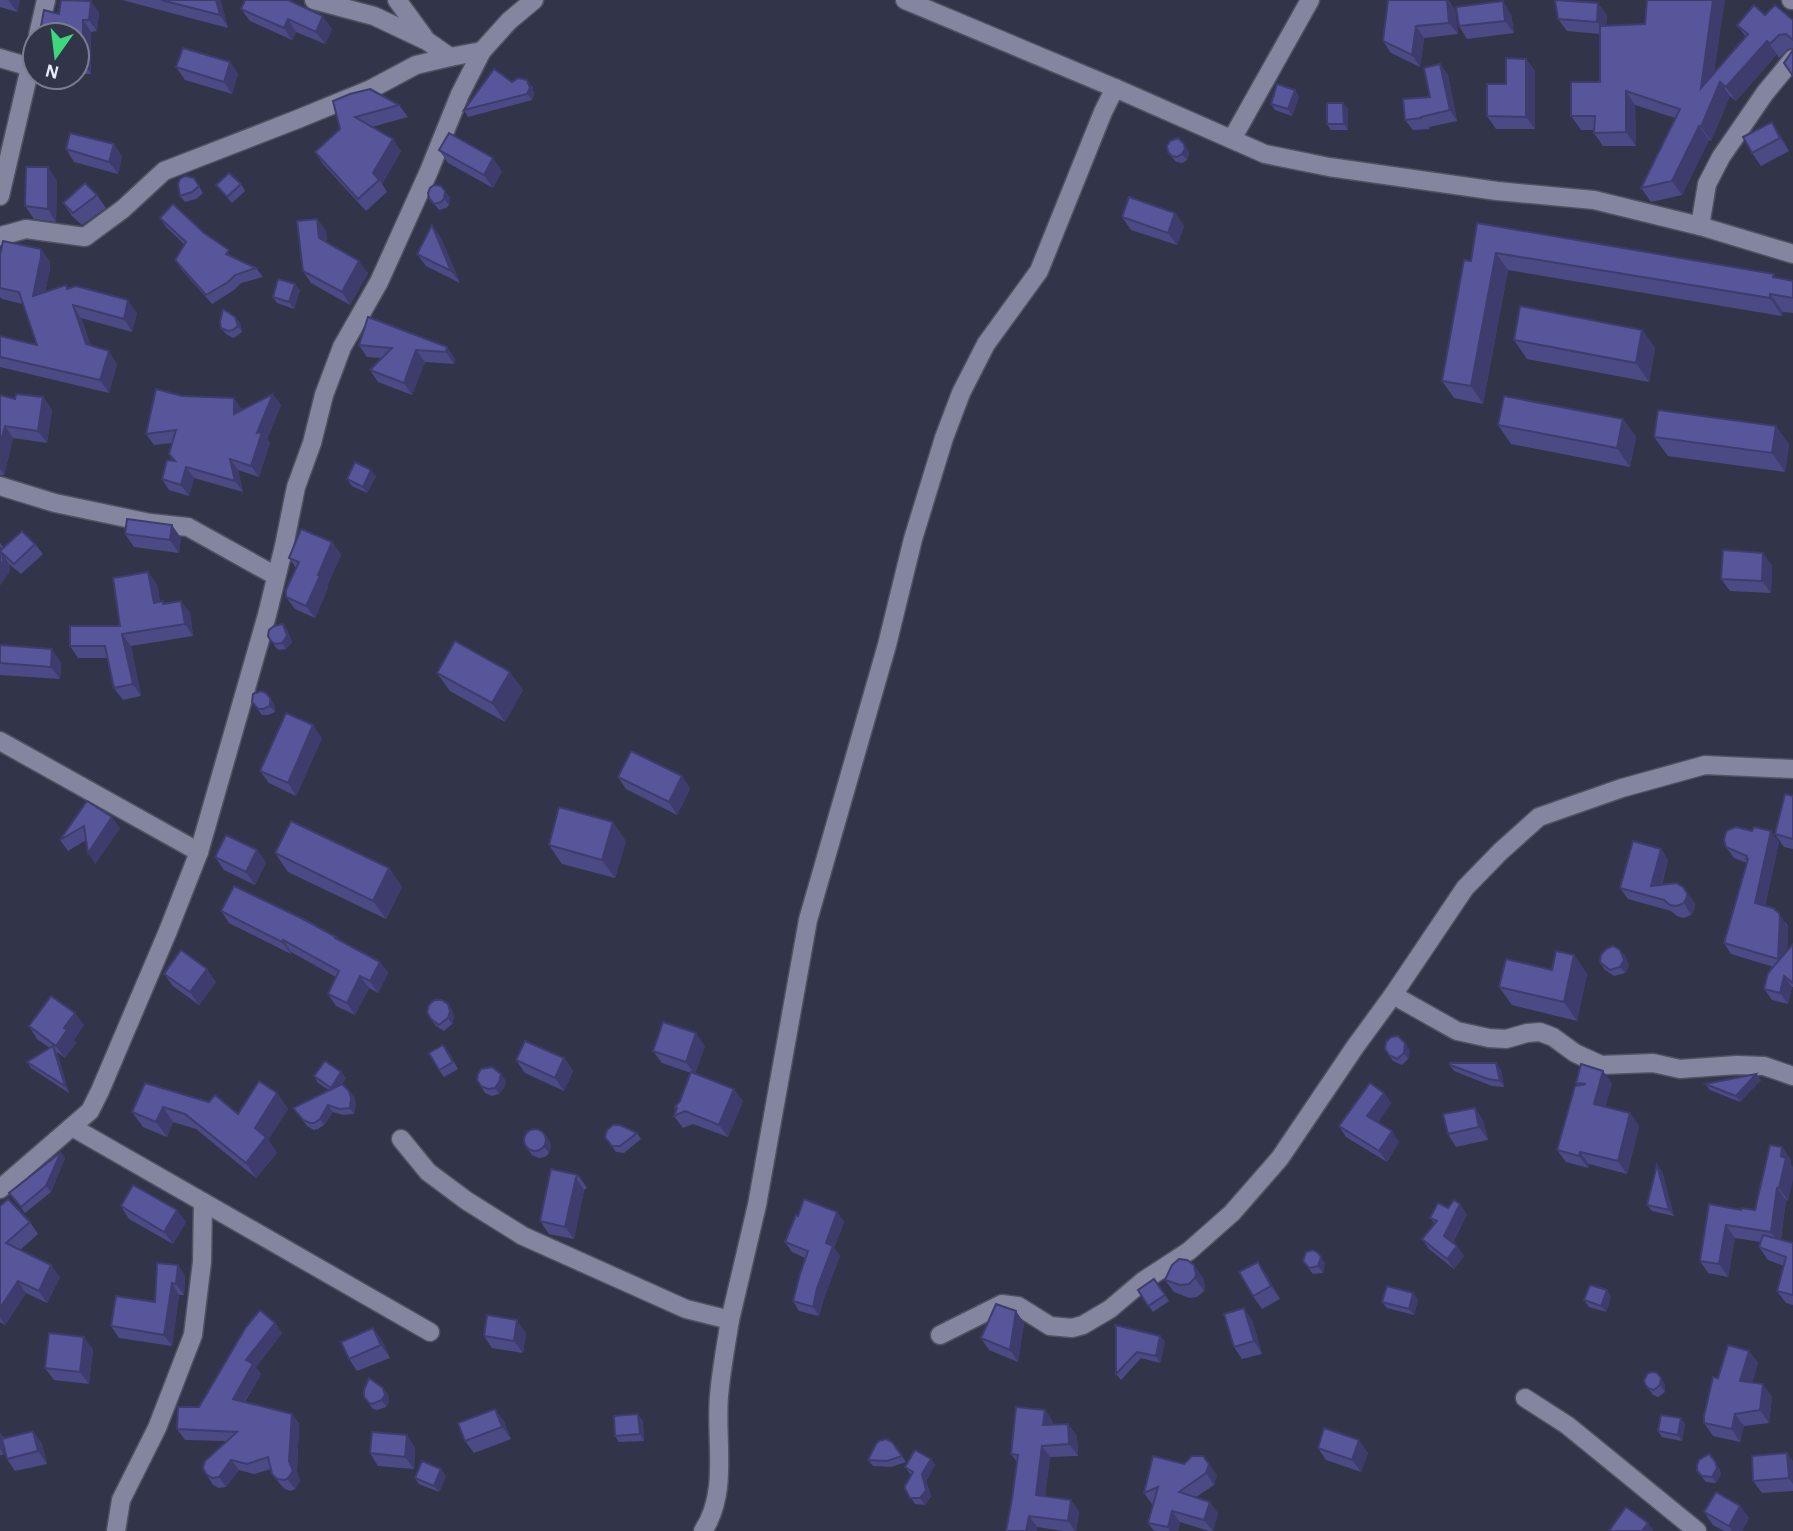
<svg xmlns="http://www.w3.org/2000/svg" width="1793" height="1531" viewBox="0 0 1793 1531" font-family="'Alegreya Sans',sans-serif">
  <rect width="100%" height="100%" fill="#323449"/>
  <g fill="none" stroke-linecap="round" stroke-linejoin="round">
    <defs>
      <g id="minor">
        <path d="M 314,0 L 374,16 L 427,41 L 450,57"/>
        <path d="M 397,0 L 424,37"/>
        <path d="M 905,0 L 1115,88 L 1265,154 L 1329,167 L 1497,191 L 1594,200 L 1700,226 L 1793,254"/>
        <path d="M 1791,0 L 1793,0"/>
        <path d="M 38,35 L 46,0"/>
        <path d="M 0,58 L 30,67"/>
        <path d="M 1232,139 L 1310,0"/>
        <path d="M 0,196 L 35,46"/>
        <path d="M 1700,226 L 1707,184 L 1721,157 L 1765,93 L 1793,59"/>
        <path d="M 0,236 L 26,229 L 85,237 L 123,209 L 164,171 L 298,119 L 371,89 L 416,65 L 450,57 L 482,51"/>
        <path d="M 0,486 L 55,503 L 150,523 L 188,527 L 276,576"/>
        <path d="M 0,741 L 199,852"/>
        <path d="M 1393,995 L 1457,1031 L 1489,1038 L 1506,1039 L 1527,1033 L 1540,1032 L 1553,1037 L 1575,1053 L 1601,1065 L 1653,1063 L 1680,1069 L 1737,1065 L 1764,1066 L 1793,1076"/>
        <path d="M 72,1127 L 430,1332"/>
        <path d="M 401,1139 L 428,1172 L 467,1201 L 523,1236 L 686,1309 L 730,1320 C 726,1345 721,1371 719,1396 C 715,1440 729,1492 703,1531"/>
        <path d="M 0,1189 L 90,1111 L 100,1091 L 168,931 L 199,852 L 267,615 L 284,546 L 296,487 L 312,443 L 324,395 L 342,347 L 379,282 L 429,171 L 460,94 L 482,51 L 509,21 L 534,0"/>
        <path d="M 730,1320 L 757,1205 L 808,920 L 887,645 L 913,539 L 944,438 L 961,393 L 986,344 L 1039,271 L 1103,112 L 1115,88"/>
        <path d="M 940,1335 L 1002,1304 L 1018,1306 L 1050,1326 L 1072,1328 L 1083,1325 L 1110,1309 L 1143,1281 L 1189,1251 L 1232,1213 L 1280,1158 L 1355,1047 L 1393,995 L 1465,888 L 1500,852 L 1539,817 L 1622,788 L 1705,765 L 1793,769"/>
        <path d="M 1525,1398 L 1567,1425 L 1697,1531"/>
        <path d="M 116,1531 L 121,1500 L 157,1428 L 193,1335 L 202,1262 L 203,1202"/>
      </g>
    </defs>
    <!-- minor casing -->
    <use href="#minor" stroke="#505262" stroke-width="21"/>
    <!-- minor -->
    <use href="#minor" stroke="#83869e" stroke-width="18"/>
  </g>
  <!-- wall -->
  <g fill="#4c4a85">
    <path d="M 0,0 L 20,0 L 17,12 L 0,7 Z"/>
    <path d="M 122,0 L 220,0 L 228,28 Z"/>
    <path d="M 1388,0 L 1448,0 L 1455,10 L 1458,34 L 1424,38 L 1420,67 L 1391,53 L 1383,41 Z"/>
    <path d="M 241,9 L 332,29 L 325,44 L 296,32 L 292,40 L 250,21 Z"/>
    <path d="M 1723,9 L 1714,72 L 1746,37 L 1737,25 L 1765,15 L 1793,20 L 1793,48 L 1788,49 L 1779,58 L 1777,54 L 1736,101 L 1730,96 L 1711,141 L 1709,140 L 1682,195 L 1651,202 L 1641,188 L 1675,118 L 1635,105 L 1636,146 L 1603,146 L 1594,133 L 1594,130 L 1581,130 L 1571,116 L 1600,82 L 1600,34 L 1567,31 L 1558,19 L 1607,15 L 1606,26 L 1645,24 Z"/>
    <path d="M 99,12 L 97,31 L 91,32 L 91,74 L 77,74 L 77,35 L 59,14 Z"/>
    <path d="M 1511,14 L 1514,33 L 1467,39 L 1459,26 Z"/>
    <path d="M 1526,59 L 1535,71 L 1535,129 L 1496,129 L 1487,116 L 1506,84 Z"/>
    <path d="M 230,62 L 238,74 L 232,94 L 185,80 L 176,67 Z"/>
    <path d="M 1440,64 L 1448,75 L 1457,121 L 1429,127 L 1429,129 L 1413,130 L 1405,120 L 1430,97 Z"/>
    <path d="M 512,82 L 532,86 L 534,94 L 532,100 L 468,117 L 464,110 Z"/>
    <path d="M 1299,96 L 1292,116 L 1275,110 L 1271,104 Z"/>
    <path d="M 333,101 L 399,105 L 408,117 L 372,127 L 401,151 L 382,184 L 387,192 L 366,211 L 323,164 L 315,152 L 340,129 Z"/>
    <path d="M 1343,103 L 1348,109 L 1348,130 L 1331,130 L 1327,124 Z"/>
    <path d="M 1780,135 L 1789,151 L 1761,166 L 1752,153 Z"/>
    <path d="M 114,144 L 122,157 L 118,174 L 74,162 L 66,149 Z"/>
    <path d="M 439,150 L 502,171 L 493,188 L 448,163 Z"/>
    <path d="M 1188,150 L 1189,155 L 1187,160 L 1182,163 L 1176,162 L 1168,152 Z"/>
    <path d="M 194,178 L 203,193 L 196,199 L 185,202 L 180,196 Z"/>
    <path d="M 57,180 L 56,222 L 34,219 L 25,206 Z"/>
    <path d="M 241,184 L 245,191 L 232,203 L 216,185 Z"/>
    <path d="M 97,195 L 106,208 L 82,225 L 72,216 L 63,203 Z"/>
    <path d="M 450,197 L 449,205 L 446,208 L 439,210 L 429,198 Z"/>
    <path d="M 1175,213 L 1184,226 L 1177,245 L 1131,230 L 1122,217 Z"/>
    <path d="M 160,218 L 204,233 L 234,258 L 256,268 L 263,277 L 241,283 L 234,290 L 212,304 L 181,269 L 175,260 L 184,244 L 166,227 Z"/>
    <path d="M 317,219 L 326,231 L 327,242 L 368,273 L 350,305 L 311,283 L 303,271 Z"/>
    <path d="M 1477,223 L 1793,281 L 1793,313 L 1783,312 L 1782,316 L 1508,270 L 1483,404 L 1454,398 L 1442,381 L 1471,261 Z"/>
    <path d="M 441,238 L 460,283 L 426,266 L 417,254 Z"/>
    <path d="M 41,249 L 50,262 L 50,269 L 45,292 L 66,285 L 68,289 L 137,313 L 132,332 L 81,318 L 91,346 L 117,364 L 109,393 L 0,367 L 0,336 L 37,345 L 23,304 L 2,299 L 0,297 L 0,255 Z"/>
    <path d="M 300,290 L 294,309 L 277,303 L 273,297 Z"/>
    <path d="M 235,317 L 240,323 L 242,332 L 237,336 L 233,338 L 226,334 L 221,328 Z"/>
    <path d="M 1642,330 L 1655,348 L 1649,382 L 1527,359 L 1514,340 Z"/>
    <path d="M 359,345 L 447,347 L 455,359 L 454,364 L 425,362 L 412,395 L 378,382 L 370,370 L 382,358 L 367,357 Z"/>
    <path d="M 0,395 L 15,399 L 43,397 L 52,410 L 47,443 L 13,438 L 4,475 L 0,475 Z"/>
    <path d="M 182,396 L 242,409 L 242,410 L 281,405 L 267,439 L 270,443 L 259,477 L 238,470 L 243,492 L 194,478 L 189,496 L 169,490 L 162,479 L 173,461 L 169,454 L 172,443 L 154,445 L 146,434 Z"/>
    <path d="M 1623,419 L 1636,437 L 1630,467 L 1511,444 L 1498,425 Z"/>
    <path d="M 1654,437 L 1789,444 L 1785,472 L 1668,456 Z"/>
    <path d="M 376,476 L 367,493 L 352,486 L 347,479 Z"/>
    <path d="M 125,534 L 181,538 L 179,553 L 134,547 Z"/>
    <path d="M 332,542 L 341,555 L 327,586 L 328,588 L 315,618 L 295,609 L 286,597 L 296,568 L 289,558 Z"/>
    <path d="M 0,543 L 4,548 L 35,544 L 43,554 L 21,574 L 9,564 L 10,571 L 0,585 Z"/>
    <path d="M 1772,565 L 1771,593 L 1730,591 L 1721,579 Z"/>
    <path d="M 157,584 L 160,602 L 163,601 L 164,603 L 181,601 L 190,613 L 193,636 L 131,646 L 141,696 L 123,700 L 114,688 L 108,658 L 78,658 L 70,646 L 120,626 Z"/>
    <path d="M 283,624 L 287,630 L 292,642 L 286,649 L 279,650 L 276,648 L 268,636 Z"/>
    <path d="M 0,645 L 61,662 L 60,679 L 0,675 Z"/>
    <path d="M 437,673 L 523,690 L 505,722 L 450,691 Z"/>
    <path d="M 266,693 L 274,704 L 275,712 L 268,715 L 262,715 L 252,702 Z"/>
    <path d="M 322,738 L 296,796 L 269,783 L 260,771 Z"/>
    <path d="M 682,776 L 690,789 L 677,815 L 626,789 L 618,777 Z"/>
    <path d="M 1793,796 L 1793,849 L 1784,847 L 1775,834 Z"/>
    <path d="M 87,801 L 120,828 L 95,864 L 86,840 L 68,851 L 60,840 Z"/>
    <path d="M 626,841 L 615,878 L 562,864 L 549,845 Z"/>
    <path d="M 1779,842 L 1765,906 L 1787,924 L 1788,928 L 1787,951 L 1793,944 L 1793,987 L 1792,987 L 1788,1004 L 1772,1000 L 1764,989 L 1774,967 L 1731,954 L 1724,943 L 1747,863 L 1734,858 L 1726,847 Z"/>
    <path d="M 1661,849 L 1668,860 L 1662,885 L 1691,898 L 1695,904 L 1695,908 L 1691,915 L 1684,918 L 1677,916 L 1671,911 L 1628,899 L 1620,888 Z"/>
    <path d="M 275,853 L 389,868 L 402,887 L 386,919 L 288,872 Z"/>
    <path d="M 215,857 L 266,862 L 255,885 L 224,870 Z"/>
    <path d="M 221,911 L 336,937 L 337,940 L 380,962 L 388,973 L 378,993 L 369,988 L 355,1015 L 336,1006 L 328,994 L 336,977 L 291,952 L 291,954 L 229,923 Z"/>
    <path d="M 1620,950 L 1625,956 L 1629,966 L 1625,973 L 1614,976 L 1604,969 L 1600,962 Z"/>
    <path d="M 1574,955 L 1587,974 L 1577,1021 L 1512,1005 L 1499,987 L 1552,970 Z"/>
    <path d="M 164,974 L 216,982 L 199,1005 L 173,986 Z"/>
    <path d="M 448,1004 L 452,1010 L 454,1017 L 452,1024 L 444,1031 L 435,1025 L 431,1019 Z"/>
    <path d="M 84,1025 L 74,1040 L 76,1043 L 65,1058 L 57,1052 L 69,1093 L 31,1068 L 27,1062 L 50,1048 L 37,1039 L 29,1026 Z"/>
    <path d="M 705,1046 L 695,1073 L 743,1101 L 728,1137 L 693,1124 L 683,1128 L 674,1116 L 676,1109 L 675,1107 L 680,1101 L 691,1073 L 662,1063 L 653,1051 Z"/>
    <path d="M 1410,1050 L 1408,1059 L 1402,1065 L 1393,1061 L 1389,1055 Z"/>
    <path d="M 448,1051 L 458,1069 L 444,1077 L 439,1070 Z"/>
    <path d="M 564,1058 L 573,1071 L 564,1091 L 525,1073 L 516,1060 Z"/>
    <path d="M 1450,1065 L 1501,1070 L 1504,1087 L 1492,1086 L 1454,1071 Z"/>
    <path d="M 314,1076 L 346,1078 L 342,1084 L 354,1097 L 356,1104 L 354,1114 L 343,1115 L 333,1112 L 324,1125 L 318,1129 L 314,1130 L 307,1126 L 293,1108 L 329,1090 L 318,1083 Z"/>
    <path d="M 1761,1080 L 1740,1102 L 1710,1090 L 1705,1084 Z"/>
    <path d="M 506,1081 L 504,1088 L 499,1094 L 492,1096 L 485,1093 L 481,1086 Z"/>
    <path d="M 145,1083 L 238,1114 L 277,1093 L 288,1109 L 268,1140 L 277,1153 L 256,1178 L 196,1129 L 173,1122 L 167,1137 L 143,1127 L 132,1112 Z"/>
    <path d="M 1576,1083 L 1612,1083 L 1605,1107 L 1630,1113 L 1639,1126 L 1627,1174 L 1589,1164 L 1588,1168 L 1566,1162 L 1557,1150 L 1578,1086 Z"/>
    <path d="M 1384,1093 L 1391,1103 L 1378,1122 L 1399,1142 L 1387,1162 L 1346,1137 L 1339,1126 Z"/>
    <path d="M 1483,1120 L 1488,1140 L 1456,1147 L 1448,1134 Z"/>
    <path d="M 637,1133 L 641,1139 L 624,1153 L 616,1152 L 605,1137 Z"/>
    <path d="M 544,1134 L 549,1140 L 551,1147 L 549,1153 L 545,1157 L 539,1158 L 532,1155 L 527,1148 Z"/>
    <path d="M 1782,1147 L 1791,1160 L 1788,1201 L 1786,1200 L 1781,1240 L 1793,1243 L 1793,1305 L 1786,1303 L 1777,1291 L 1784,1266 L 1768,1260 L 1759,1247 L 1761,1242 L 1735,1238 L 1728,1277 L 1708,1273 L 1700,1261 L 1709,1204 L 1741,1210 L 1755,1210 Z"/>
    <path d="M 61,1152 L 65,1158 L 51,1192 L 25,1213 L 9,1193 Z"/>
    <path d="M 1662,1171 L 1674,1216 L 1652,1211 L 1647,1205 Z"/>
    <path d="M 578,1175 L 587,1188 L 584,1190 L 574,1239 L 549,1234 L 540,1221 Z"/>
    <path d="M 0,1206 L 30,1222 L 38,1234 L 20,1250 L 60,1277 L 47,1303 L 26,1293 L 5,1325 L 0,1322 Z"/>
    <path d="M 121,1206 L 186,1222 L 173,1244 L 129,1219 Z"/>
    <path d="M 1448,1208 L 1467,1214 L 1453,1243 L 1457,1246 L 1464,1256 L 1454,1269 L 1429,1249 L 1422,1239 L 1435,1224 L 1430,1218 Z"/>
    <path d="M 837,1212 L 844,1222 L 834,1248 L 840,1256 L 824,1298 L 819,1316 L 799,1311 L 793,1301 L 805,1258 L 792,1252 L 785,1242 L 798,1216 Z"/>
    <path d="M 1303,1261 L 1325,1263 L 1323,1273 L 1313,1274 Z"/>
    <path d="M 178,1265 L 185,1276 L 184,1295 L 179,1295 L 172,1346 L 119,1338 L 111,1326 L 155,1302 Z"/>
    <path d="M 1266,1274 L 1280,1299 L 1262,1309 L 1253,1296 Z"/>
    <path d="M 1203,1278 L 1205,1286 L 1204,1291 L 1197,1297 L 1189,1298 L 1174,1292 L 1165,1280 Z"/>
    <path d="M 1154,1279 L 1169,1301 L 1153,1312 L 1138,1290 Z"/>
    <path d="M 1607,1290 L 1611,1297 L 1606,1312 L 1589,1307 L 1584,1300 Z"/>
    <path d="M 1418,1299 L 1414,1315 L 1387,1308 L 1382,1302 Z"/>
    <path d="M 1252,1320 L 1262,1354 L 1242,1359 L 1234,1347 Z"/>
    <path d="M 275,1323 L 282,1333 L 256,1367 L 261,1374 L 245,1402 L 292,1414 L 299,1424 L 297,1472 L 300,1481 L 295,1489 L 291,1491 L 285,1489 L 280,1484 L 272,1474 L 271,1469 L 254,1474 L 239,1470 L 226,1487 L 219,1488 L 213,1485 L 206,1474 L 226,1441 L 185,1440 L 177,1429 L 199,1407 Z"/>
    <path d="M 1024,1323 L 1018,1362 L 989,1350 L 981,1338 Z"/>
    <path d="M 373,1328 L 382,1341 L 390,1358 L 357,1371 L 349,1359 Z"/>
    <path d="M 1116,1329 L 1160,1336 L 1165,1342 L 1160,1363 L 1141,1358 L 1121,1380 L 1116,1374 Z"/>
    <path d="M 526,1333 L 523,1353 L 492,1348 L 484,1336 Z"/>
    <path d="M 93,1349 L 89,1384 L 54,1380 L 45,1368 Z"/>
    <path d="M 1749,1351 L 1758,1363 L 1752,1383 L 1772,1397 L 1769,1423 L 1744,1426 L 1740,1442 L 1713,1436 L 1704,1423 L 1718,1378 Z"/>
    <path d="M 1645,1384 L 1665,1384 L 1665,1392 L 1658,1397 L 1653,1395 Z"/>
    <path d="M 383,1388 L 388,1394 L 389,1401 L 386,1407 L 377,1410 L 373,1409 L 364,1397 Z"/>
    <path d="M 495,1409 L 504,1422 L 511,1439 L 474,1453 L 465,1441 Z"/>
    <path d="M 1045,1410 L 1053,1422 L 1053,1425 L 1068,1424 L 1077,1436 L 1078,1456 L 1050,1457 L 1045,1496 L 1071,1500 L 1079,1512 L 1076,1531 L 1063,1531 L 1037,1527 L 1012,1499 L 1017,1462 L 1011,1454 Z"/>
    <path d="M 1681,1418 L 1685,1425 L 1682,1441 L 1662,1437 L 1658,1431 Z"/>
    <path d="M 643,1421 L 644,1441 L 619,1442 L 615,1436 Z"/>
    <path d="M 33,1431 L 42,1444 L 47,1464 L 15,1471 L 7,1459 L 4,1448 L 4,1455 L 0,1455 L 0,1433 L 4,1438 Z"/>
    <path d="M 407,1435 L 415,1448 L 414,1469 L 378,1466 L 370,1453 Z"/>
    <path d="M 892,1442 L 906,1462 L 891,1467 L 873,1466 L 868,1460 Z"/>
    <path d="M 1318,1448 L 1368,1453 L 1361,1472 L 1326,1460 Z"/>
    <path d="M 1153,1456 L 1217,1475 L 1214,1485 L 1196,1497 L 1218,1513 L 1213,1531 L 1209,1531 L 1180,1522 L 1178,1531 L 1154,1531 L 1148,1523 L 1153,1504 L 1152,1504 L 1144,1493 Z"/>
    <path d="M 931,1459 L 935,1465 L 926,1481 L 931,1496 L 925,1505 L 915,1504 L 905,1489 L 911,1475 L 905,1467 Z"/>
    <path d="M 1793,1461 L 1793,1491 L 1762,1493 L 1753,1481 Z"/>
    <path d="M 1719,1468 L 1721,1474 L 1716,1483 L 1706,1482 L 1697,1471 Z"/>
    <path d="M 446,1476 L 439,1492 L 419,1484 L 415,1478 Z"/>
    <path d="M 1740,1506 L 1749,1518 L 1742,1531 L 1724,1531 L 1713,1525 L 1704,1512 Z"/>
  </g>
  <!-- shaded-wall -->
  <g fill="#3e3c6c">
    <path d="M 8,0 L 20,0 L 17,12 Z"/>
    <path d="M 216,0 L 220,0 L 221,1 L 228,28 L 220,15 Z"/>
    <path d="M 1447,0 L 1455,10 L 1458,34 L 1449,23 Z"/>
    <path d="M 1713,0 L 1725,0 L 1710,101 L 1701,88 Z"/>
    <path d="M 91,1 L 99,12 L 97,31 L 89,20 Z"/>
    <path d="M 1503,1 L 1511,14 L 1514,33 L 1505,21 Z"/>
    <path d="M 1598,3 L 1607,15 L 1605,34 L 1597,22 Z"/>
    <path d="M 323,16 L 332,29 L 325,44 L 316,32 Z"/>
    <path d="M 288,19 L 296,32 L 292,40 L 284,28 Z"/>
    <path d="M 83,20 L 91,32 L 91,74 L 83,62 Z"/>
    <path d="M 1416,26 L 1424,38 L 1420,67 L 1412,55 Z"/>
    <path d="M 1767,41 L 1777,54 L 1736,101 L 1726,87 Z"/>
    <path d="M 1526,59 L 1535,71 L 1535,129 L 1526,117 Z"/>
    <path d="M 230,62 L 238,74 L 232,94 L 224,82 Z"/>
    <path d="M 1440,64 L 1448,75 L 1457,121 L 1450,110 Z"/>
    <path d="M 527,80 L 532,86 L 534,94 L 532,100 L 527,94 Z"/>
    <path d="M 1720,82 L 1730,96 L 1711,141 L 1701,127 Z"/>
    <path d="M 1295,90 L 1299,96 L 1292,116 L 1288,109 Z"/>
    <path d="M 1626,91 L 1635,105 L 1636,146 L 1626,132 Z"/>
    <path d="M 1343,103 L 1348,109 L 1348,130 L 1344,124 Z"/>
    <path d="M 1772,122 L 1780,135 L 1789,151 L 1780,138 Z"/>
    <path d="M 1699,126 L 1709,140 L 1682,195 L 1672,181 Z"/>
    <path d="M 393,139 L 401,151 L 382,184 L 373,173 Z"/>
    <path d="M 114,144 L 122,157 L 118,174 L 109,162 Z"/>
    <path d="M 1184,144 L 1188,150 L 1189,155 L 1187,160 L 1182,154 Z"/>
    <path d="M 493,158 L 502,171 L 493,188 L 484,175 Z"/>
    <path d="M 48,167 L 57,180 L 56,222 L 48,209 Z"/>
    <path d="M 445,191 L 450,197 L 449,205 L 444,199 Z"/>
    <path d="M 1175,213 L 1184,226 L 1177,245 L 1168,233 Z"/>
    <path d="M 317,219 L 326,231 L 328,250 L 319,238 Z"/>
    <path d="M 432,225 L 441,238 L 460,283 L 451,271 Z"/>
    <path d="M 41,249 L 50,262 L 50,269 L 41,309 L 33,296 Z"/>
    <path d="M 1496,253 L 1508,270 L 1483,404 L 1471,386 Z"/>
    <path d="M 359,261 L 368,273 L 350,305 L 342,292 Z"/>
    <path d="M 295,284 L 300,290 L 294,309 L 289,302 Z"/>
    <path d="M 1770,294 L 1783,312 L 1782,316 L 1770,298 Z"/>
    <path d="M 128,300 L 137,313 L 132,332 L 124,319 Z"/>
    <path d="M 73,305 L 81,318 L 95,357 L 86,344 Z"/>
    <path d="M 235,317 L 240,323 L 242,332 L 238,326 Z"/>
    <path d="M 1642,330 L 1655,348 L 1649,382 L 1636,363 Z"/>
    <path d="M 447,347 L 455,359 L 454,364 L 446,352 Z"/>
    <path d="M 416,350 L 425,362 L 412,395 L 404,383 Z"/>
    <path d="M 109,351 L 117,364 L 109,393 L 100,380 Z"/>
    <path d="M 273,394 L 281,405 L 267,439 L 270,443 L 259,477 L 251,466 L 257,433 Z"/>
    <path d="M 43,397 L 52,410 L 47,443 L 38,431 Z"/>
    <path d="M 234,398 L 242,409 L 242,425 L 234,414 Z"/>
    <path d="M 1623,419 L 1636,437 L 1630,467 L 1617,448 Z"/>
    <path d="M 5,426 L 13,438 L 4,475 L 0,469 L 0,445 Z"/>
    <path d="M 1776,426 L 1789,444 L 1785,472 L 1772,453 Z"/>
    <path d="M 230,459 L 238,470 L 243,492 L 235,481 Z"/>
    <path d="M 186,467 L 194,478 L 189,496 L 181,485 Z"/>
    <path d="M 371,470 L 376,476 L 367,493 L 363,487 Z"/>
    <path d="M 172,525 L 181,538 L 179,553 L 170,540 Z"/>
    <path d="M 332,542 L 341,555 L 327,586 L 328,588 L 315,618 L 306,606 L 318,575 Z"/>
    <path d="M 2,553 L 9,564 L 10,571 L 0,585 L 0,565 Z"/>
    <path d="M 1763,553 L 1772,565 L 1771,593 L 1762,581 Z"/>
    <path d="M 148,572 L 157,584 L 162,615 L 154,603 Z"/>
    <path d="M 181,601 L 190,613 L 193,636 L 185,624 Z"/>
    <path d="M 283,624 L 287,630 L 292,642 L 286,649 L 282,643 Z"/>
    <path d="M 122,634 L 131,646 L 141,696 L 133,684 Z"/>
    <path d="M 52,649 L 61,662 L 60,679 L 51,667 Z"/>
    <path d="M 510,672 L 523,690 L 505,722 L 492,703 Z"/>
    <path d="M 270,698 L 274,704 L 275,712 L 270,706 Z"/>
    <path d="M 313,725 L 322,738 L 296,796 L 288,783 Z"/>
    <path d="M 682,776 L 690,789 L 677,815 L 669,802 Z"/>
    <path d="M 112,817 L 120,828 L 95,864 L 88,853 Z"/>
    <path d="M 613,822 L 626,841 L 615,878 L 602,860 Z"/>
    <path d="M 1771,831 L 1779,842 L 1763,914 L 1755,903 Z"/>
    <path d="M 1661,849 L 1668,860 L 1658,897 L 1651,886 Z"/>
    <path d="M 257,850 L 266,862 L 255,885 L 246,872 Z"/>
    <path d="M 389,868 L 402,887 L 386,919 L 373,901 Z"/>
    <path d="M 1683,887 L 1695,904 L 1695,908 L 1691,915 L 1684,903 Z"/>
    <path d="M 1779,913 L 1788,928 L 1786,970 L 1778,959 Z"/>
    <path d="M 283,940 L 291,952 L 291,954 L 282,942 Z"/>
    <path d="M 1620,950 L 1625,956 L 1629,966 L 1625,973 L 1620,967 Z"/>
    <path d="M 1574,955 L 1587,974 L 1577,1021 L 1564,1002 Z"/>
    <path d="M 380,962 L 388,973 L 378,993 L 370,981 Z"/>
    <path d="M 207,969 L 216,982 L 199,1005 L 190,992 Z"/>
    <path d="M 360,976 L 369,988 L 355,1015 L 347,1003 Z"/>
    <path d="M 1784,976 L 1792,987 L 1788,1004 L 1780,993 Z"/>
    <path d="M 448,1004 L 452,1010 L 454,1017 L 452,1024 L 448,1018 Z"/>
    <path d="M 75,1013 L 84,1025 L 74,1040 L 76,1043 L 65,1058 L 56,1046 L 64,1028 Z"/>
    <path d="M 696,1033 L 705,1046 L 695,1075 L 686,1062 Z"/>
    <path d="M 1405,1043 L 1410,1050 L 1408,1059 L 1404,1053 Z"/>
    <path d="M 53,1046 L 57,1053 L 69,1093 L 65,1086 Z"/>
    <path d="M 564,1058 L 573,1071 L 564,1091 L 555,1078 Z"/>
    <path d="M 1496,1063 L 1501,1070 L 1504,1087 L 1500,1081 Z"/>
    <path d="M 1603,1071 L 1612,1083 L 1603,1116 L 1594,1104 Z"/>
    <path d="M 341,1072 L 346,1078 L 335,1094 L 331,1088 Z"/>
    <path d="M 501,1074 L 506,1081 L 504,1088 L 499,1094 L 495,1088 Z"/>
    <path d="M 1756,1074 L 1761,1080 L 1740,1102 L 1736,1096 Z"/>
    <path d="M 734,1089 L 743,1101 L 728,1137 L 719,1125 Z"/>
    <path d="M 349,1091 L 354,1097 L 356,1104 L 354,1114 L 350,1108 Z"/>
    <path d="M 277,1093 L 288,1109 L 268,1140 L 277,1153 L 256,1178 L 246,1163 L 255,1128 Z"/>
    <path d="M 1384,1093 L 1391,1103 L 1375,1127 L 1367,1116 Z"/>
    <path d="M 328,1105 L 333,1112 L 324,1125 L 320,1119 Z"/>
    <path d="M 163,1107 L 173,1122 L 167,1137 L 156,1122 Z"/>
    <path d="M 1475,1108 L 1483,1120 L 1488,1140 L 1479,1127 Z"/>
    <path d="M 1630,1113 L 1639,1126 L 1627,1174 L 1618,1161 Z"/>
    <path d="M 1392,1131 L 1399,1142 L 1387,1162 L 1379,1151 Z"/>
    <path d="M 544,1134 L 549,1140 L 551,1147 L 549,1153 L 544,1147 Z"/>
    <path d="M 1782,1147 L 1791,1160 L 1791,1164 L 1793,1167 L 1793,1180 L 1788,1201 L 1779,1188 Z"/>
    <path d="M 61,1152 L 65,1158 L 51,1192 L 46,1186 Z"/>
    <path d="M 1580,1152 L 1589,1164 L 1588,1168 L 1579,1156 Z"/>
    <path d="M 1657,1165 L 1662,1171 L 1674,1216 L 1669,1210 Z"/>
    <path d="M 576,1178 L 584,1190 L 574,1239 L 565,1227 Z"/>
    <path d="M 1777,1188 L 1786,1200 L 1780,1244 L 1771,1232 Z"/>
    <path d="M 1460,1204 L 1467,1214 L 1451,1246 L 1444,1236 Z"/>
    <path d="M 177,1210 L 186,1222 L 173,1244 L 164,1232 Z"/>
    <path d="M 837,1212 L 844,1222 L 834,1248 L 840,1256 L 824,1298 L 819,1316 L 813,1307 L 826,1243 Z"/>
    <path d="M 1726,1225 L 1735,1238 L 1728,1277 L 1719,1264 Z"/>
    <path d="M 1457,1246 L 1464,1256 L 1454,1269 L 1447,1259 Z"/>
    <path d="M 1321,1257 L 1325,1263 L 1323,1273 L 1318,1266 Z"/>
    <path d="M 1258,1262 L 1266,1274 L 1280,1299 L 1271,1286 Z"/>
    <path d="M 51,1265 L 60,1277 L 47,1303 L 39,1291 Z"/>
    <path d="M 178,1265 L 185,1276 L 184,1295 L 176,1284 Z"/>
    <path d="M 1194,1265 L 1203,1278 L 1205,1286 L 1204,1291 L 1195,1278 Z"/>
    <path d="M 18,1281 L 26,1293 L 5,1325 L 0,1318 L 0,1308 Z"/>
    <path d="M 172,1283 L 179,1295 L 172,1346 L 164,1335 Z"/>
    <path d="M 1607,1290 L 1611,1297 L 1606,1312 L 1601,1306 Z"/>
    <path d="M 1413,1293 L 1418,1299 L 1414,1315 L 1409,1309 Z"/>
    <path d="M 1244,1308 L 1252,1320 L 1262,1354 L 1254,1341 Z"/>
    <path d="M 1016,1311 L 1024,1323 L 1018,1362 L 1010,1350 Z"/>
    <path d="M 517,1320 L 526,1333 L 523,1353 L 514,1341 Z"/>
    <path d="M 275,1323 L 282,1333 L 256,1367 L 261,1374 L 240,1409 L 233,1399 L 246,1360 Z"/>
    <path d="M 373,1328 L 382,1341 L 390,1358 L 381,1345 Z"/>
    <path d="M 1160,1336 L 1165,1342 L 1160,1363 L 1156,1356 Z"/>
    <path d="M 84,1337 L 93,1349 L 89,1384 L 80,1372 Z"/>
    <path d="M 1749,1351 L 1758,1363 L 1749,1394 L 1740,1381 Z"/>
    <path d="M 1661,1378 L 1665,1384 L 1665,1392 L 1660,1385 Z"/>
    <path d="M 1763,1384 L 1772,1397 L 1769,1423 L 1760,1410 Z"/>
    <path d="M 383,1388 L 388,1394 L 389,1401 L 386,1407 L 382,1400 Z"/>
    <path d="M 495,1409 L 504,1422 L 511,1439 L 502,1427 Z"/>
    <path d="M 1045,1410 L 1053,1422 L 1052,1437 L 1043,1425 Z"/>
    <path d="M 292,1414 L 299,1424 L 297,1472 L 300,1481 L 295,1489 L 287,1479 L 289,1461 Z"/>
    <path d="M 638,1414 L 643,1421 L 644,1441 L 640,1434 Z"/>
    <path d="M 1735,1414 L 1744,1426 L 1740,1442 L 1732,1429 Z"/>
    <path d="M 1681,1418 L 1685,1425 L 1682,1441 L 1678,1435 Z"/>
    <path d="M 1068,1424 L 1077,1436 L 1078,1456 L 1069,1444 Z"/>
    <path d="M 33,1431 L 42,1444 L 47,1464 L 38,1451 Z"/>
    <path d="M 0,1433 L 4,1439 L 4,1455 L 0,1449 Z"/>
    <path d="M 407,1435 L 415,1448 L 414,1469 L 405,1457 Z"/>
    <path d="M 1359,1440 L 1368,1453 L 1361,1472 L 1352,1460 Z"/>
    <path d="M 1042,1446 L 1050,1457 L 1044,1507 L 1036,1495 Z"/>
    <path d="M 1787,1453 L 1793,1461 L 1793,1484 L 1789,1478 Z"/>
    <path d="M 931,1459 L 935,1465 L 926,1481 L 931,1496 L 925,1505 L 920,1498 L 922,1474 Z"/>
    <path d="M 231,1460 L 239,1470 L 226,1487 L 219,1477 Z"/>
    <path d="M 1715,1461 L 1719,1468 L 1721,1474 L 1716,1483 L 1712,1477 Z"/>
    <path d="M 1209,1464 L 1217,1475 L 1214,1485 L 1206,1473 Z"/>
    <path d="M 441,1469 L 446,1476 L 439,1492 L 434,1486 Z"/>
    <path d="M 1071,1500 L 1079,1512 L 1076,1531 L 1075,1531 L 1068,1521 Z"/>
    <path d="M 1210,1502 L 1218,1513 L 1213,1531 L 1204,1520 Z"/>
    <path d="M 1740,1506 L 1749,1518 L 1742,1531 L 1732,1531 L 1729,1526 Z"/>
    <path d="M 1172,1511 L 1180,1522 L 1178,1531 L 1170,1531 L 1168,1527 Z"/>
    <path d="M 1029,1516 L 1037,1527 L 1037,1531 L 1026,1531 Z"/>
    <path d="M 1648,1523 L 1654,1531 L 1642,1531 Z"/>
  </g>
  <!-- building -->
  <g fill="#58569b" stroke="#3e3c6c" stroke-width="2">
    <path d="M 61,0 L 91,1 L 89,20 L 83,20 L 83,62 L 77,62 L 77,35 L 37,35 L 38,31 L 41,26 L 44,10 L 59,14 Z"/>
    <path d="M 161,0 L 216,0 L 220,15 Z"/>
    <path d="M 245,0 L 288,0 L 323,16 L 316,32 L 288,19 L 284,28 L 241,9 Z"/>
    <path d="M 1388,0 L 1447,0 L 1449,23 L 1416,26 L 1412,55 L 1383,41 Z"/>
    <path d="M 1555,0 L 1598,3 L 1597,22 L 1558,19 Z"/>
    <path d="M 1647,0 L 1713,0 L 1701,88 L 1748,34 L 1737,25 L 1754,5 L 1765,15 L 1775,5 L 1793,20 L 1793,40 L 1786,34 L 1779,35 L 1770,44 L 1767,41 L 1726,87 L 1720,82 L 1701,127 L 1699,126 L 1672,181 L 1641,188 L 1680,109 L 1626,91 L 1626,132 L 1594,133 L 1595,116 L 1571,116 L 1571,82 L 1600,82 L 1600,26 L 1645,24 Z"/>
    <path d="M 1503,1 L 1505,21 L 1459,26 L 1456,7 Z"/>
    <path d="M 183,48 L 230,62 L 224,82 L 176,67 Z"/>
    <path d="M 1793,50 L 1793,76 L 1784,63 Z"/>
    <path d="M 1506,58 L 1526,59 L 1526,117 L 1487,116 L 1487,84 L 1506,84 Z"/>
    <path d="M 1440,64 L 1450,110 L 1421,117 L 1421,118 L 1405,120 L 1403,99 L 1430,97 L 1424,68 Z"/>
    <path d="M 494,69 L 512,82 L 518,78 L 527,80 L 530,88 L 527,94 L 464,110 Z"/>
    <path d="M 1277,84 L 1295,90 L 1288,109 L 1271,104 Z"/>
    <path d="M 370,89 L 399,105 L 355,117 L 393,139 L 373,173 L 379,180 L 358,199 L 315,152 L 340,129 L 333,101 L 350,94 Z"/>
    <path d="M 1327,103 L 1343,103 L 1344,124 L 1327,124 Z"/>
    <path d="M 1772,122 L 1780,138 L 1752,153 L 1743,137 Z"/>
    <path d="M 70,133 L 114,144 L 109,162 L 66,149 Z"/>
    <path d="M 449,133 L 493,158 L 484,175 L 439,150 Z"/>
    <path d="M 1178,138 L 1184,144 L 1185,149 L 1182,154 L 1177,157 L 1172,156 L 1168,152 L 1167,146 L 1170,141 Z"/>
    <path d="M 26,167 L 48,167 L 48,209 L 25,206 Z"/>
    <path d="M 229,173 L 241,184 L 227,197 L 216,185 Z"/>
    <path d="M 185,176 L 194,178 L 199,186 L 192,192 L 180,196 L 178,184 L 180,179 Z"/>
    <path d="M 85,183 L 97,195 L 73,213 L 63,203 Z"/>
    <path d="M 434,185 L 441,186 L 445,191 L 444,199 L 441,202 L 434,204 L 429,198 L 428,193 L 430,188 Z"/>
    <path d="M 1129,197 L 1175,213 L 1168,233 L 1122,217 Z"/>
    <path d="M 173,204 L 204,233 L 229,250 L 226,254 L 256,268 L 235,275 L 228,282 L 206,295 L 175,260 L 186,242 L 160,218 Z"/>
    <path d="M 317,219 L 319,238 L 359,261 L 342,292 L 303,271 L 297,221 Z"/>
    <path d="M 1477,223 L 1774,274 L 1773,277 L 1793,281 L 1793,298 L 1770,294 L 1770,298 L 1496,253 L 1471,386 L 1442,381 L 1464,260 L 1471,261 Z"/>
    <path d="M 432,225 L 451,271 L 417,254 Z"/>
    <path d="M 3,241 L 41,249 L 41,257 L 33,296 L 66,285 L 67,289 L 76,286 L 128,300 L 124,319 L 73,305 L 86,344 L 109,351 L 100,380 L 0,357 L 0,336 L 37,345 L 19,292 L 0,288 L 0,255 Z"/>
    <path d="M 278,279 L 295,284 L 289,302 L 273,297 Z"/>
    <path d="M 1520,306 L 1642,330 L 1636,363 L 1514,340 Z"/>
    <path d="M 223,309 L 235,317 L 238,326 L 233,330 L 228,331 L 221,328 L 220,322 Z"/>
    <path d="M 368,317 L 447,347 L 446,352 L 416,350 L 404,383 L 370,370 L 392,348 L 359,345 Z"/>
    <path d="M 156,389 L 182,396 L 234,398 L 234,414 L 273,394 L 257,433 L 262,432 L 251,466 L 230,459 L 235,481 L 186,467 L 181,485 L 162,479 L 167,460 L 175,461 L 169,454 L 176,430 L 146,434 Z"/>
    <path d="M 16,394 L 43,397 L 38,431 L 5,426 L 0,445 L 0,395 L 15,399 Z"/>
    <path d="M 1504,396 L 1623,419 L 1617,448 L 1498,425 Z"/>
    <path d="M 1658,410 L 1776,426 L 1772,453 L 1654,437 Z"/>
    <path d="M 355,462 L 371,470 L 363,487 L 347,479 Z"/>
    <path d="M 127,519 L 172,525 L 170,540 L 125,534 Z"/>
    <path d="M 301,529 L 332,542 L 318,575 L 320,576 L 306,606 L 286,597 L 286,590 L 299,562 L 289,558 Z"/>
    <path d="M 22,531 L 35,544 L 14,564 L 2,553 L 3,561 L 0,565 L 0,547 L 1,550 Z"/>
    <path d="M 1723,550 L 1763,553 L 1762,581 L 1721,579 Z"/>
    <path d="M 148,572 L 154,603 L 163,601 L 163,604 L 181,601 L 185,624 L 122,634 L 133,684 L 114,688 L 105,646 L 70,646 L 70,626 L 120,626 L 113,578 Z"/>
    <path d="M 283,624 L 287,636 L 282,643 L 275,644 L 271,641 L 268,636 L 269,630 L 274,626 Z"/>
    <path d="M 455,641 L 510,672 L 492,703 L 437,673 Z"/>
    <path d="M 0,645 L 52,649 L 51,667 L 0,663 Z"/>
    <path d="M 261,691 L 266,693 L 270,698 L 270,706 L 263,709 L 258,709 L 252,702 L 253,694 Z"/>
    <path d="M 286,713 L 313,725 L 288,783 L 260,771 Z"/>
    <path d="M 631,751 L 682,776 L 669,802 L 618,777 Z"/>
    <path d="M 1785,794 L 1793,796 L 1793,839 L 1775,834 Z"/>
    <path d="M 87,801 L 112,817 L 88,853 L 84,826 L 60,840 Z"/>
    <path d="M 559,807 L 613,822 L 602,860 L 549,845 Z"/>
    <path d="M 291,821 L 389,868 L 373,901 L 275,853 Z"/>
    <path d="M 1736,827 L 1752,831 L 1754,827 L 1771,831 L 1755,903 L 1773,908 L 1779,913 L 1780,917 L 1778,959 L 1724,943 L 1748,859 L 1746,859 L 1747,856 L 1726,847 L 1724,840 L 1726,832 L 1728,830 Z"/>
    <path d="M 226,835 L 257,850 L 246,872 L 215,857 Z"/>
    <path d="M 1633,841 L 1661,849 L 1651,886 L 1676,883 L 1683,887 L 1687,893 L 1687,897 L 1684,903 L 1677,906 L 1670,905 L 1664,900 L 1620,888 Z"/>
    <path d="M 234,886 L 303,919 L 336,937 L 335,938 L 380,962 L 370,981 L 360,976 L 347,1003 L 328,994 L 339,971 L 283,940 L 282,942 L 221,911 Z"/>
    <path d="M 1793,944 L 1793,983 L 1784,976 L 1780,993 L 1764,989 L 1768,973 Z"/>
    <path d="M 1613,946 L 1620,950 L 1624,960 L 1620,967 L 1610,970 L 1600,962 L 1601,955 L 1606,949 Z"/>
    <path d="M 181,950 L 207,969 L 190,992 L 164,974 Z"/>
    <path d="M 1556,951 L 1574,955 L 1564,1002 L 1499,987 L 1506,959 L 1552,970 Z"/>
    <path d="M 51,996 L 75,1013 L 64,1028 L 67,1030 L 56,1046 L 29,1026 Z"/>
    <path d="M 434,1000 L 442,1000 L 448,1004 L 450,1011 L 448,1018 L 439,1025 L 431,1019 L 427,1012 L 429,1005 Z"/>
    <path d="M 663,1022 L 696,1033 L 686,1062 L 653,1051 Z"/>
    <path d="M 1398,1036 L 1405,1043 L 1404,1053 L 1397,1059 L 1389,1055 L 1385,1049 L 1386,1042 L 1391,1037 Z"/>
    <path d="M 525,1041 L 564,1058 L 555,1078 L 516,1060 Z"/>
    <path d="M 443,1045 L 453,1062 L 439,1070 L 429,1053 Z"/>
    <path d="M 53,1046 L 65,1086 L 27,1062 Z"/>
    <path d="M 325,1061 L 341,1072 L 331,1088 L 314,1076 Z"/>
    <path d="M 1450,1063 L 1496,1063 L 1500,1081 L 1488,1079 L 1450,1065 Z"/>
    <path d="M 1581,1064 L 1603,1071 L 1594,1104 L 1630,1113 L 1618,1161 L 1580,1152 L 1579,1156 L 1557,1150 L 1575,1086 L 1586,1084 L 1576,1083 Z"/>
    <path d="M 492,1067 L 501,1074 L 499,1082 L 495,1088 L 488,1089 L 481,1086 L 477,1080 L 478,1074 L 481,1069 Z"/>
    <path d="M 691,1072 L 734,1089 L 719,1125 L 685,1111 L 674,1116 L 677,1108 L 675,1107 L 680,1101 Z"/>
    <path d="M 1756,1074 L 1736,1096 L 1705,1084 Z"/>
    <path d="M 259,1081 L 277,1093 L 255,1128 L 266,1137 L 246,1163 L 185,1114 L 163,1107 L 156,1122 L 132,1112 L 145,1083 L 209,1102 L 215,1095 L 238,1114 Z"/>
    <path d="M 1370,1083 L 1384,1093 L 1367,1116 L 1392,1131 L 1379,1151 L 1339,1126 Z"/>
    <path d="M 342,1084 L 349,1091 L 351,1098 L 350,1108 L 339,1109 L 328,1105 L 320,1119 L 314,1123 L 310,1123 L 303,1120 L 293,1108 Z"/>
    <path d="M 1475,1108 L 1479,1127 L 1448,1134 L 1443,1114 Z"/>
    <path d="M 613,1125 L 620,1125 L 637,1133 L 620,1146 L 612,1146 L 605,1137 L 607,1130 Z"/>
    <circle cx="535" cy="1140" r="11"/>
    <path d="M 1770,1145 L 1782,1147 L 1781,1156 L 1786,1158 L 1779,1188 L 1777,1188 L 1771,1232 L 1726,1225 L 1719,1264 L 1700,1261 L 1709,1204 L 1741,1210 L 1742,1208 L 1755,1210 Z"/>
    <path d="M 61,1152 L 46,1186 L 21,1207 L 9,1193 Z"/>
    <path d="M 1657,1165 L 1669,1210 L 1647,1205 Z"/>
    <path d="M 551,1169 L 578,1175 L 576,1178 L 565,1227 L 540,1221 Z"/>
    <path d="M 133,1185 L 177,1210 L 164,1232 L 121,1206 Z"/>
    <path d="M 8,1199 L 30,1222 L 6,1243 L 51,1265 L 39,1291 L 18,1281 L 0,1308 L 0,1206 Z"/>
    <path d="M 804,1199 L 837,1212 L 826,1243 L 833,1246 L 817,1288 L 813,1307 L 793,1301 L 800,1274 L 808,1251 L 785,1242 L 796,1215 L 798,1216 Z"/>
    <path d="M 1454,1200 L 1460,1204 L 1444,1236 L 1457,1246 L 1447,1259 L 1422,1239 L 1437,1221 L 1430,1218 L 1438,1203 L 1448,1208 Z"/>
    <path d="M 1763,1235 L 1793,1243 L 1793,1295 L 1777,1291 L 1786,1257 L 1759,1247 Z"/>
    <path d="M 1313,1250 L 1318,1253 L 1321,1257 L 1318,1266 L 1309,1268 L 1303,1261 L 1306,1252 Z"/>
    <path d="M 1179,1259 L 1187,1260 L 1194,1265 L 1196,1274 L 1195,1278 L 1189,1284 L 1180,1285 L 1165,1280 L 1172,1265 Z"/>
    <path d="M 1258,1262 L 1271,1286 L 1253,1296 L 1239,1272 Z"/>
    <path d="M 157,1263 L 178,1265 L 176,1284 L 172,1283 L 164,1335 L 111,1326 L 116,1296 L 155,1302 Z"/>
    <path d="M 1154,1279 L 1165,1295 L 1148,1306 L 1138,1290 Z"/>
    <path d="M 1590,1285 L 1607,1290 L 1601,1306 L 1584,1300 Z"/>
    <path d="M 1387,1286 L 1413,1293 L 1409,1309 L 1382,1302 Z"/>
    <path d="M 996,1304 L 1016,1311 L 1010,1350 L 981,1338 Z"/>
    <path d="M 1244,1308 L 1254,1341 L 1234,1347 L 1224,1314 Z"/>
    <path d="M 260,1310 L 275,1323 L 246,1360 L 253,1364 L 233,1399 L 292,1414 L 289,1461 L 293,1471 L 287,1479 L 284,1480 L 277,1479 L 272,1474 L 268,1457 L 247,1464 L 231,1460 L 219,1477 L 212,1478 L 206,1474 L 203,1468 L 205,1461 L 237,1432 L 177,1429 L 178,1407 L 199,1407 L 246,1327 Z"/>
    <path d="M 487,1315 L 517,1320 L 514,1341 L 484,1336 Z"/>
    <path d="M 1115,1325 L 1160,1336 L 1156,1356 L 1137,1352 L 1116,1374 L 1116,1329 Z"/>
    <path d="M 373,1328 L 381,1345 L 349,1359 L 341,1342 Z"/>
    <path d="M 49,1333 L 84,1337 L 80,1372 L 45,1368 Z"/>
    <path d="M 1728,1345 L 1749,1351 L 1740,1381 L 1763,1384 L 1760,1410 L 1735,1414 L 1732,1429 L 1704,1423 L 1704,1416 L 1713,1377 L 1718,1378 Z"/>
    <path d="M 1653,1372 L 1657,1373 L 1661,1378 L 1660,1385 L 1654,1390 L 1648,1388 L 1645,1384 L 1644,1380 L 1648,1373 Z"/>
    <path d="M 369,1378 L 383,1388 L 385,1395 L 382,1400 L 372,1404 L 369,1403 L 364,1397 L 364,1390 Z"/>
    <path d="M 1016,1407 L 1045,1410 L 1043,1425 L 1068,1424 L 1069,1444 L 1042,1446 L 1036,1495 L 1071,1500 L 1068,1521 L 1029,1516 L 1026,1531 L 1006,1531 L 1012,1499 L 1018,1455 L 1011,1454 Z"/>
    <path d="M 495,1409 L 502,1427 L 465,1441 L 458,1423 Z"/>
    <path d="M 638,1414 L 640,1434 L 615,1436 L 614,1416 Z"/>
    <path d="M 1661,1415 L 1681,1418 L 1678,1435 L 1658,1431 Z"/>
    <path d="M 1324,1428 L 1359,1440 L 1352,1460 L 1318,1448 Z"/>
    <path d="M 33,1431 L 38,1451 L 7,1459 L 2,1439 Z"/>
    <path d="M 372,1432 L 407,1435 L 405,1457 L 370,1453 Z"/>
    <path d="M 886,1439 L 892,1442 L 902,1456 L 887,1461 L 868,1460 L 876,1444 L 879,1441 Z"/>
    <path d="M 915,1450 L 931,1459 L 922,1474 L 926,1490 L 920,1498 L 910,1498 L 905,1489 L 905,1486 L 913,1472 L 905,1467 Z"/>
    <path d="M 1787,1453 L 1789,1478 L 1753,1481 L 1752,1456 Z"/>
    <path d="M 1709,1454 L 1715,1461 L 1717,1468 L 1712,1477 L 1702,1476 L 1697,1471 L 1697,1465 L 1699,1460 Z"/>
    <path d="M 1153,1456 L 1184,1464 L 1192,1456 L 1203,1456 L 1209,1464 L 1206,1473 L 1179,1492 L 1210,1502 L 1204,1520 L 1172,1511 L 1168,1527 L 1148,1523 L 1158,1487 L 1144,1493 Z"/>
    <path d="M 422,1461 L 441,1469 L 434,1486 L 415,1478 Z"/>
    <path d="M 1716,1492 L 1740,1506 L 1729,1526 L 1704,1512 Z"/>
    <path d="M 1626,1507 L 1648,1523 L 1642,1531 L 1609,1531 Z"/>
  </g>
  <!-- north arrow -->
  <g transform="translate(56 56) rotate(194)"><circle r="33" fill="#323449" stroke="#7b7d8f" stroke-width="2"/>
  <path d="M0-5L12 26L0 18L-12 26Z" fill="#3dd77e"/>
  <text y="-10" font-size="19" font-weight="bold" text-anchor="middle" fill="#e8eaf7">N</text>
  </g>
</svg>
